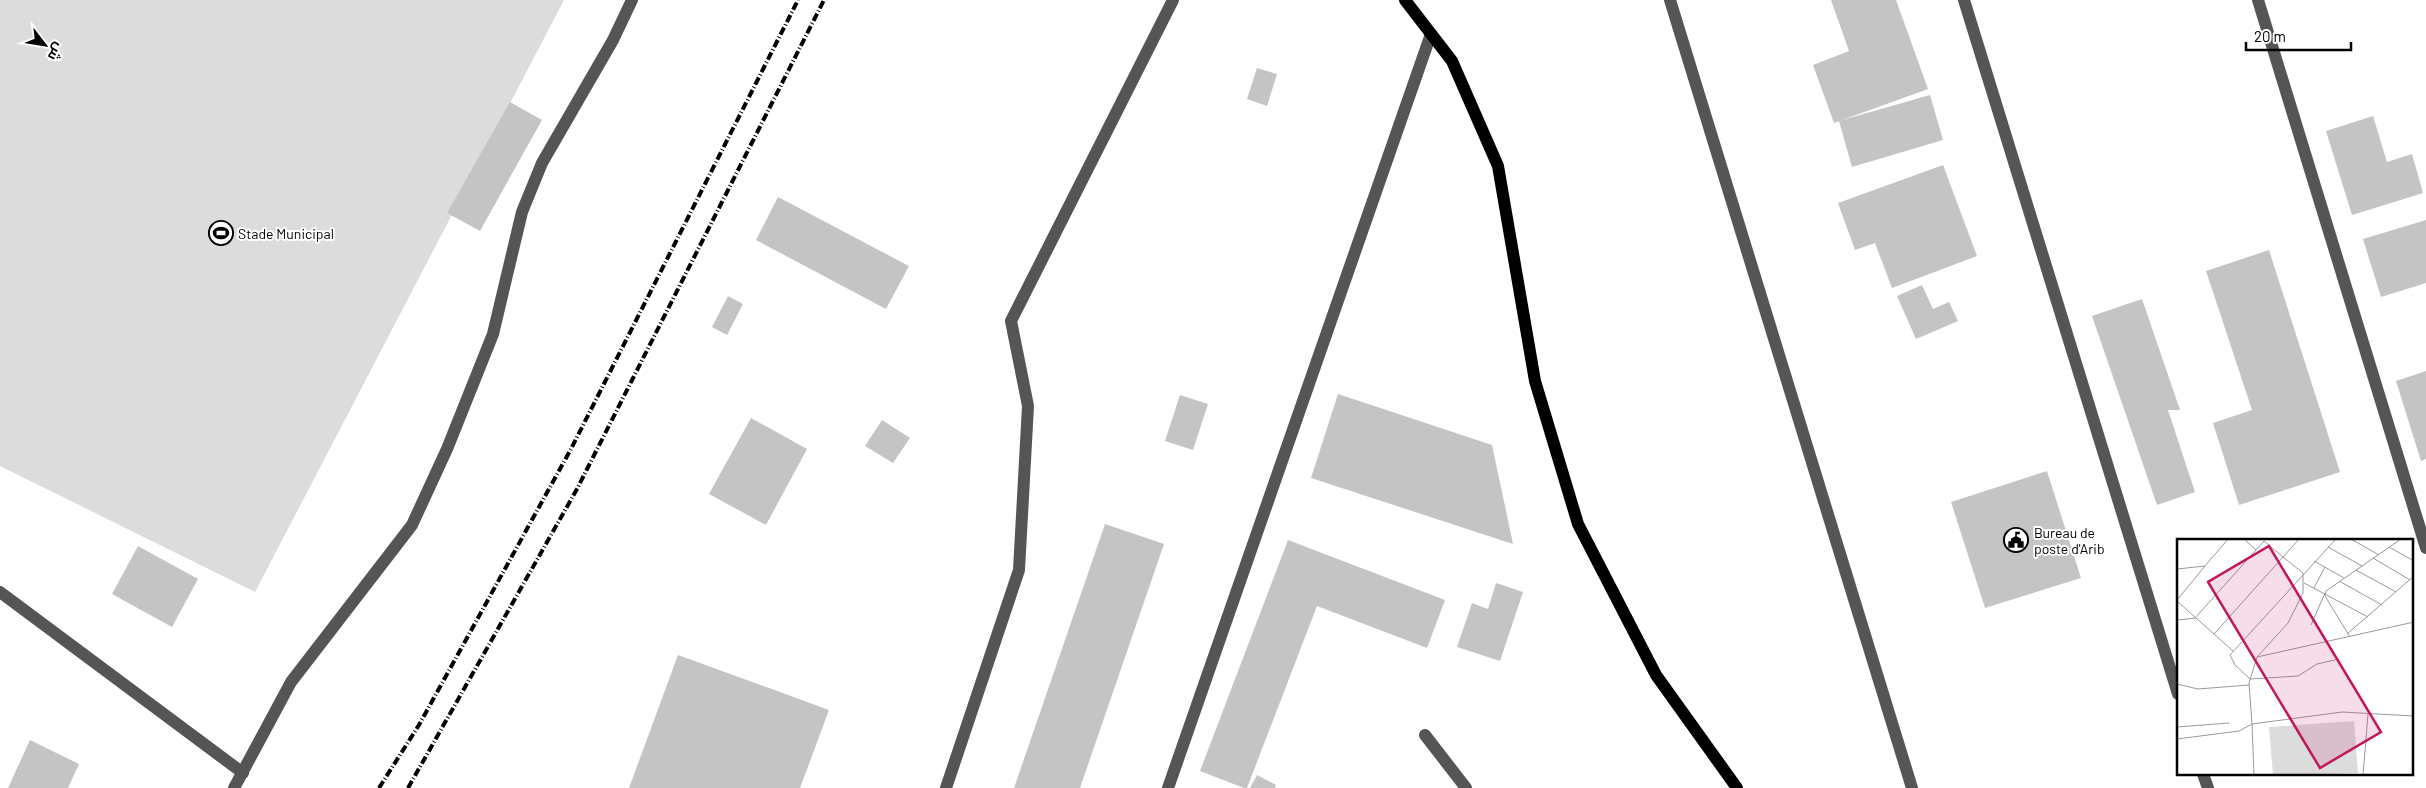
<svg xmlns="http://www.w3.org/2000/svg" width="2426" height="788" viewBox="0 0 2426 788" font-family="Barlow,Cairo,sans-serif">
  <rect width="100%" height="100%" fill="#fff"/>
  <!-- green -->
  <path fill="#dcdcdc" d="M 0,0 L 564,0 L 255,592 L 0,466 Z"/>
  <!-- building -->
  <g fill="#c4c4c4">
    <path d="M 1831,0 L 1896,0 L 1928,89 L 1834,123 L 1813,65 L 1849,51 Z"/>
    <path d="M 1257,68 L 1277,74 L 1267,106 L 1247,99 Z"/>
    <path d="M 1930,95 L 1943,140 L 1852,167 L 1839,121 Z"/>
    <path d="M 510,102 L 542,120 L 480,231 L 447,213 Z"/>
    <path d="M 2373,116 L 2387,162 L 2412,154 L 2423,193 L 2352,215 L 2326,131 Z"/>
    <path d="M 1943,165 L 1977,256 L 1892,288 L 1875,243 L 1855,250 L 1838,203 Z"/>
    <path d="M 778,197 L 909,266 L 886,309 L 756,240 Z"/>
    <path d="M 2426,220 L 2426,283 L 2381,297 L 2363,239 Z"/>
    <path d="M 2269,250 L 2340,472 L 2239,505 L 2213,423 L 2252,410 L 2206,271 Z"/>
    <path d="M 1922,285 L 1933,309 L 1949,302 L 1958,321 L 1916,339 L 1897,296 Z"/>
    <path d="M 728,296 L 743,304 L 727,335 L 712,327 Z"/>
    <path d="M 2142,299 L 2180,410 L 2168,410 L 2195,492 L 2157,505 L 2092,316 Z"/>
    <path d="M 2426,371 L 2426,459 L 2421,461 L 2396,381 Z"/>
    <path d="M 1338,394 L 1492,445 L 1513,544 L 1311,478 Z"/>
    <path d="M 1180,395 L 1208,404 L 1193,450 L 1165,441 Z"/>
    <path d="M 751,418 L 807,449 L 766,525 L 709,494 Z"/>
    <path d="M 882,420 L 910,438 L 893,463 L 865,446 Z"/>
    <path d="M 2047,471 L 2081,578 L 1985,608 L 1951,502 Z"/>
    <path d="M 1105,524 L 1164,544 L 1080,788 L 1014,788 Z"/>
    <path d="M 1288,540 L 1445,600 L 1427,648 L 1317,606 L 1247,788 L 1244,788 L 1200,771 Z"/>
    <path d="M 138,546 L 198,579 L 172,627 L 112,594 Z"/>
    <path d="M 1496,583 L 1523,592 L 1500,661 L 1457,647 L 1472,603 L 1488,609 Z"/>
    <path d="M 678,655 L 829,710 L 800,788 L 629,788 Z"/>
    <path d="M 30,740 L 79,764 L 68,788 L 8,788 Z"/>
    <path d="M 1257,775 L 1276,785 L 1275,788 L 1250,788 Z"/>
  </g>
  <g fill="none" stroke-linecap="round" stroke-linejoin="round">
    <!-- minor -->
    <g stroke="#555" stroke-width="12">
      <path d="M 1670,0 L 1912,788"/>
      <path d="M 1964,0 L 2178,694"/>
      <path d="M 2258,0 L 2426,548"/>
      <path d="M 0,592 L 243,773"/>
      <path d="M 1425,735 L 1466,788"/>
      <path d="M 2203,774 L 2208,788"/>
      <path d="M 234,788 L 291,682 L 412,525 L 447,449 L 493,334 L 522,212 L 542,163 L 613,40 L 632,0"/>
      <path d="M 946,788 L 1019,570 L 1028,406 L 1011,321 L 1173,0"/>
      <path d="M 1168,788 L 1431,34"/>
    </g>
    <!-- major -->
    <path stroke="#000" stroke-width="12" d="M 1405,0 L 1452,61 L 1498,166 L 1535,381 L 1578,524 L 1656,675 L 1737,788"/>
    <!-- rail -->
    <g stroke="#000" stroke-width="4" stroke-dasharray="8 2.5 1 2.5" stroke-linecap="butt">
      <path d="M 379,788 L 419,725 L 571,449 L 798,0"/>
      <path d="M 408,788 L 577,489 L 824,0"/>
    </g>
  </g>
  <!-- icons -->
  <defs>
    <symbol id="stadium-ring" viewBox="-11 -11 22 22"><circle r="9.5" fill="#fff" stroke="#000" stroke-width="1.5"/><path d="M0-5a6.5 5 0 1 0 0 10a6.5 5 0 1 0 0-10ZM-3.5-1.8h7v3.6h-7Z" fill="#000"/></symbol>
    <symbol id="civic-ring" viewBox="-11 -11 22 22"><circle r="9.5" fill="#fff" stroke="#000" stroke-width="1.5"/><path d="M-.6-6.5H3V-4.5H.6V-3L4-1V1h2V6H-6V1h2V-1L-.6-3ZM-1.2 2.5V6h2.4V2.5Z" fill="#000"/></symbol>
  </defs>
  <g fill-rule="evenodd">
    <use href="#stadium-ring" x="207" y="219" width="28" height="28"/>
    <use href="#civic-ring" x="2002" y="526" width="28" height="28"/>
  </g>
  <g text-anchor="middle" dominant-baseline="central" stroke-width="4" stroke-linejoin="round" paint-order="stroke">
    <!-- poi labels -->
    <g font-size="14" fill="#000" stroke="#fff" text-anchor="start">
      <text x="238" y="233">Stade Municipal</text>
      <text x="2034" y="532">Bureau de<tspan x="2034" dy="16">poste d'Arib</tspan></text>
    </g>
  </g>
  <!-- overview -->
  <g transform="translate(2177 539)">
    <rect width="236" height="236" fill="#fff"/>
    <path d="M 177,182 L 181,234 L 96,236 L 92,188 Z" fill="#dcdcdc"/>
    <path fill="none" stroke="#999" stroke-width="1" d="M 159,0 L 53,116 L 58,126 L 73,140 L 121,137 L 140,125 L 162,120M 174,0 L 202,16M 151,8 L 185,27M 212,8 L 237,22M 196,19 L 233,41M 137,22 L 167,39M 0,30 L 28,27 L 51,0M 179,31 L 219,53M 162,42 L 205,66M 127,44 L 191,78M 137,49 L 148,28M 0,61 L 28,27M 0,62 L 56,112M 18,79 L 79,11M 0,81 L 19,79M 134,86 L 148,54M 37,95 L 106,18 L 87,2 L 79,11 L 67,0M 170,95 L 237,37M 173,98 L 148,57 L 149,52 L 224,0M 80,118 L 237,83M 0,145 L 21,150 L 72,146M 75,185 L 165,173 L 237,177M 75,185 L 77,236M 0,188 L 52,184M 0,200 L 62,192 L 75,185 L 72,144 L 80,118 L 111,84 L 126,54 L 126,34 L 106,18 L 122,0M 186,236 L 191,175"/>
    <path fill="#c2185b" fill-opacity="0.15" stroke="#c2185b" stroke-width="2.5" d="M 92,7 L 204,193 L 143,229 L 31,43 Z"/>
    <rect width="236" height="236" fill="none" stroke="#000" stroke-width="2.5"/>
  </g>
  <!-- north arrow -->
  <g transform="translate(45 45) rotate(121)" stroke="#ffffff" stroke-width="4" paint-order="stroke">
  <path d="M0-4L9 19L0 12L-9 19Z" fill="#000000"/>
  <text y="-8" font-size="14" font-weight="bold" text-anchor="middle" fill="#000000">ش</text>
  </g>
  <!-- scale -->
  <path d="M2246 42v8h105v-8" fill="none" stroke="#000000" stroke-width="2.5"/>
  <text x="2254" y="42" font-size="15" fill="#000000" stroke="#ffffff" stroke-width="4" paint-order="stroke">20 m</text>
</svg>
